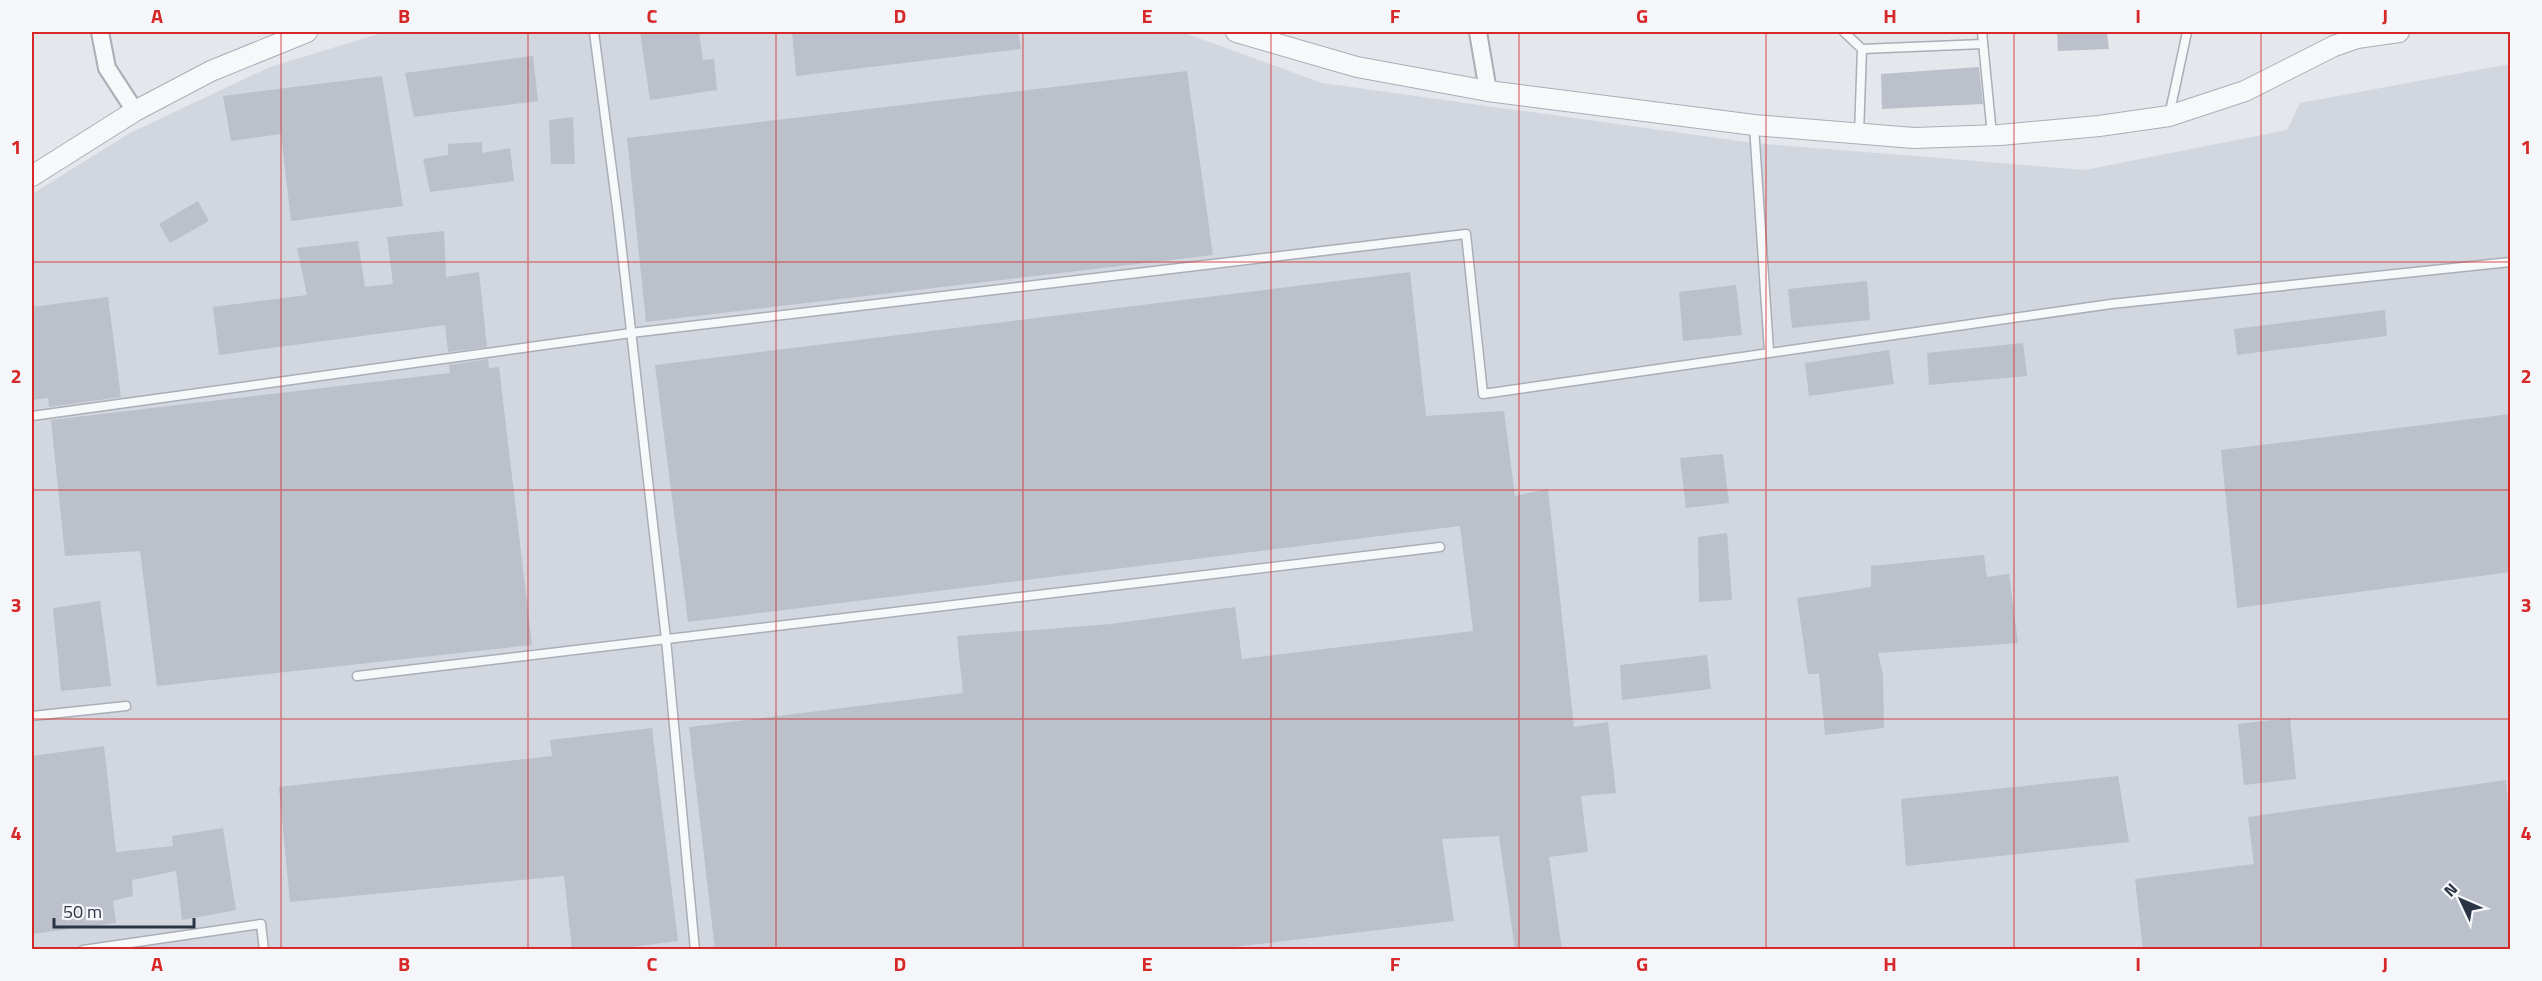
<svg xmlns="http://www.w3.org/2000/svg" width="2542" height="981" viewBox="0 0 2542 981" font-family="'Titillium Web',sans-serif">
  <rect width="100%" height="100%" fill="#e4e7ec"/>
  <!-- built -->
  <path fill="#d2d6de" d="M 385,32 L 1182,32 L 1322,83 L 1753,143 L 2085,170 L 2287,130 L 2300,103 L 2510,64 L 2510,949 L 32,950 L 32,194 L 130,133 L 270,67 Z"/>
  <!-- building -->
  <g fill="#bbc0ca">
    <path d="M 640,32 L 699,32 L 703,60 L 714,59 L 717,90 L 650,100 Z"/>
    <path d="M 792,32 L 1018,32 L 1021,49 L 796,76 Z"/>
    <path d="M 2057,32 L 2107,32 L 2109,49 L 2058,51 Z"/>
    <path d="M 533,56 L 538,101 L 414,117 L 405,73 Z"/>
    <path d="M 1979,67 L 1983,104 L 1882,109 L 1881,74 Z"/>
    <path d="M 1187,71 L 1213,255 L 646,322 L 627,138 Z"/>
    <path d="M 382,76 L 403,206 L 291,221 L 281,134 L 231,141 L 223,96 Z"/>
    <path d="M 573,117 L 575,164 L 551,164 L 549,120 Z"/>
    <path d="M 482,142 L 482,153 L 510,148 L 514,181 L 430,192 L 423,159 L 448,155 L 448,144 Z"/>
    <path d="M 198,201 L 209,221 L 170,243 L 159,224 Z"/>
    <path d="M 444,231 L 446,277 L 479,272 L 487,347 L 448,352 L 445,325 L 219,355 L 213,307 L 307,295 L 297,248 L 358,241 L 365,287 L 393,284 L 387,237 Z"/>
    <path d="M 1410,272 L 1426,416 L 1504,411 L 1515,496 L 1548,489 L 1574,727 L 1608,722 L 1616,793 L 1581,796 L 1588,852 L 1549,857 L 1562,950 L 1515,950 L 1499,836 L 1442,839 L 1454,921 L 1208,950 L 715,950 L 689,727 L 963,693 L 957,636 L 1111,624 L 1235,607 L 1242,659 L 1473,631 L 1460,526 L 688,622 L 655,365 Z"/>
    <path d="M 1867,281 L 1870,320 L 1792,328 L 1788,289 Z"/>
    <path d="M 1736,285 L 1742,335 L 1683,341 L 1679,292 Z"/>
    <path d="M 108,297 L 121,397 L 49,407 L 48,398 L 32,400 L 32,307 Z"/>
    <path d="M 2385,310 L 2387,336 L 2237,355 L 2234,329 Z"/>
    <path d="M 2023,343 L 2027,376 L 1929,385 L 1927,353 Z"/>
    <path d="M 1889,350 L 1894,384 L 1809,396 L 1805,363 Z"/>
    <path d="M 488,359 L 489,368 L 499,367 L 532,645 L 157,686 L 140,551 L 65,556 L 51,420 L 450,373 L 449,365 Z"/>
    <path d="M 2511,414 L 2511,572 L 2237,608 L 2221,450 Z"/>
    <path d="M 1723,454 L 1729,503 L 1686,508 L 1680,458 Z"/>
    <path d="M 1727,533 L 1732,600 L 1699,602 L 1698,537 Z"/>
    <path d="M 1984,555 L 1987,577 L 2009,574 L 2018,643 L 1878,653 L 1883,675 L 1884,728 L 1825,735 L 1819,674 L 1808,674 L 1797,598 L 1871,587 L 1871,566 Z"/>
    <path d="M 100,601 L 111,686 L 61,691 L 53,608 Z"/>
    <path d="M 1707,655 L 1711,689 L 1622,700 L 1620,665 Z"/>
    <path d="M 2290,718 L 2296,779 L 2244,785 L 2238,724 Z"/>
    <path d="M 652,728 L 678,941 L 608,950 L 572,950 L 564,876 L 290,902 L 279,787 L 552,756 L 550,740 Z"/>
    <path d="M 104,746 L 116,852 L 173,846 L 172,836 L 223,828 L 236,910 L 182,920 L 176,871 L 132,880 L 133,896 L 113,901 L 116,923 L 32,934 L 32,756 Z"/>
    <path d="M 2118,776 L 2129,842 L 1906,866 L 1901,799 Z"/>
    <path d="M 2506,780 L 2511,838 L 2511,950 L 2143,950 L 2135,879 L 2254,864 L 2248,817 Z"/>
  </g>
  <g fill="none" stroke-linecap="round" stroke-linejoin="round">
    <defs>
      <g id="service">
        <path d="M 594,32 L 618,216 L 666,639 L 695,950"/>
        <path d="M 1844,32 L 1862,49 L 1859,134"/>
        <path d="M 1982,32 L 1992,135"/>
        <path d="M 1862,49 L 1983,44"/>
        <path d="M 2169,116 L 2187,32"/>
        <path d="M 1754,126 L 1769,351"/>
        <path d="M 32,416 L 631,333 L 1466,234 L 1483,394 L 2111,304 L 2510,262"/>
        <path d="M 357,676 L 1440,547"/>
        <path d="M 32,716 L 126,706"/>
        <path d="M 83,950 L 261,924 L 264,950"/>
      </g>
      <g id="minor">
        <path d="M 100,32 L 107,68 L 135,111"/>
        <path d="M 1478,32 L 1488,91"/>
      </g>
      <g id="tertiary">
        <path d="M 1236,32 L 1357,67 L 1488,91 L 1754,125 L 1914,138 L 2000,135 L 2099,126 L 2169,116 L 2245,91 L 2334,46 L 2357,38 L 2399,32"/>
        <path d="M 32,176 L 135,111 L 211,71 L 307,32"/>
      </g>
    </defs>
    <!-- service casing -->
    <use href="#service" stroke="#a9aeb7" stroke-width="11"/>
    <!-- minor casing -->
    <use href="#minor" stroke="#a9aeb7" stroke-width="20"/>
    <!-- tertiary casing -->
    <use href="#tertiary" stroke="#a9aeb7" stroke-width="22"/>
    <!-- service -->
    <use href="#service" stroke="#f7f8fa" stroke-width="8"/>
    <!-- minor -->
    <use href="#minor" stroke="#f7f8fa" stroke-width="16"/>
    <!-- tertiary -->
    <use href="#tertiary" stroke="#f7f8fa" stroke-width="20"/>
  </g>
  <!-- grid -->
  <path fill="none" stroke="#d62828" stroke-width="1.5" stroke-opacity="0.55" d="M 281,32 L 281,950M 528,32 L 528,950M 776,32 L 776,950M 1023,32 L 1023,950M 1271,32 L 1271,950M 1519,32 L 1519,950M 1766,32 L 1766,950M 2014,32 L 2014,950M 2261,32 L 2261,950M 32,262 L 2510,262M 32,490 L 2510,490M 32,719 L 2510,719"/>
  <!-- border -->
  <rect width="2542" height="981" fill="none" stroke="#f4f6f9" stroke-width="66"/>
  <!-- north arrow -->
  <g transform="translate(2461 900) rotate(314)" stroke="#f4f6f9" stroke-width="4.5" paint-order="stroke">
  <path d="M0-4.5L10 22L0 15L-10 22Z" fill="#2b3445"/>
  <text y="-9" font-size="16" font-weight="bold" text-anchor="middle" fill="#2b3445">N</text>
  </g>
  <!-- scale -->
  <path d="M54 918v9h140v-9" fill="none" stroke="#2b3445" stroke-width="3"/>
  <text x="63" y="918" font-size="18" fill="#2b3445" stroke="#f4f6f9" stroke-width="4.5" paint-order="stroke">50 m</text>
  <rect x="33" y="33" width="2476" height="915" fill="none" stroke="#d62828" stroke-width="2"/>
  <g font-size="20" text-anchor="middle" font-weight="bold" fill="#d62828">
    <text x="157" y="23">A</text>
    <text x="404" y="23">B</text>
    <text x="652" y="23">C</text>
    <text x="900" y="23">D</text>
    <text x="1147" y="23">E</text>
    <text x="1395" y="23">F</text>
    <text x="1642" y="23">G</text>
    <text x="1890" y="23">H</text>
    <text x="2138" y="23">I</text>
    <text x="2385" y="23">J</text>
    <text x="16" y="154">1</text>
    <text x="2526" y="154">1</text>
    <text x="16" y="383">2</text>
    <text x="2526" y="383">2</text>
    <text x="16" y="612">3</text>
    <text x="2526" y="612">3</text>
    <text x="16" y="840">4</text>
    <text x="2526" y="840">4</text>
    <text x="157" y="971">A</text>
    <text x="404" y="971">B</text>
    <text x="652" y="971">C</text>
    <text x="900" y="971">D</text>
    <text x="1147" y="971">E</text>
    <text x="1395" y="971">F</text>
    <text x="1642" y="971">G</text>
    <text x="1890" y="971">H</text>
    <text x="2138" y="971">I</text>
    <text x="2385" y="971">J</text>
  </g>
</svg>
